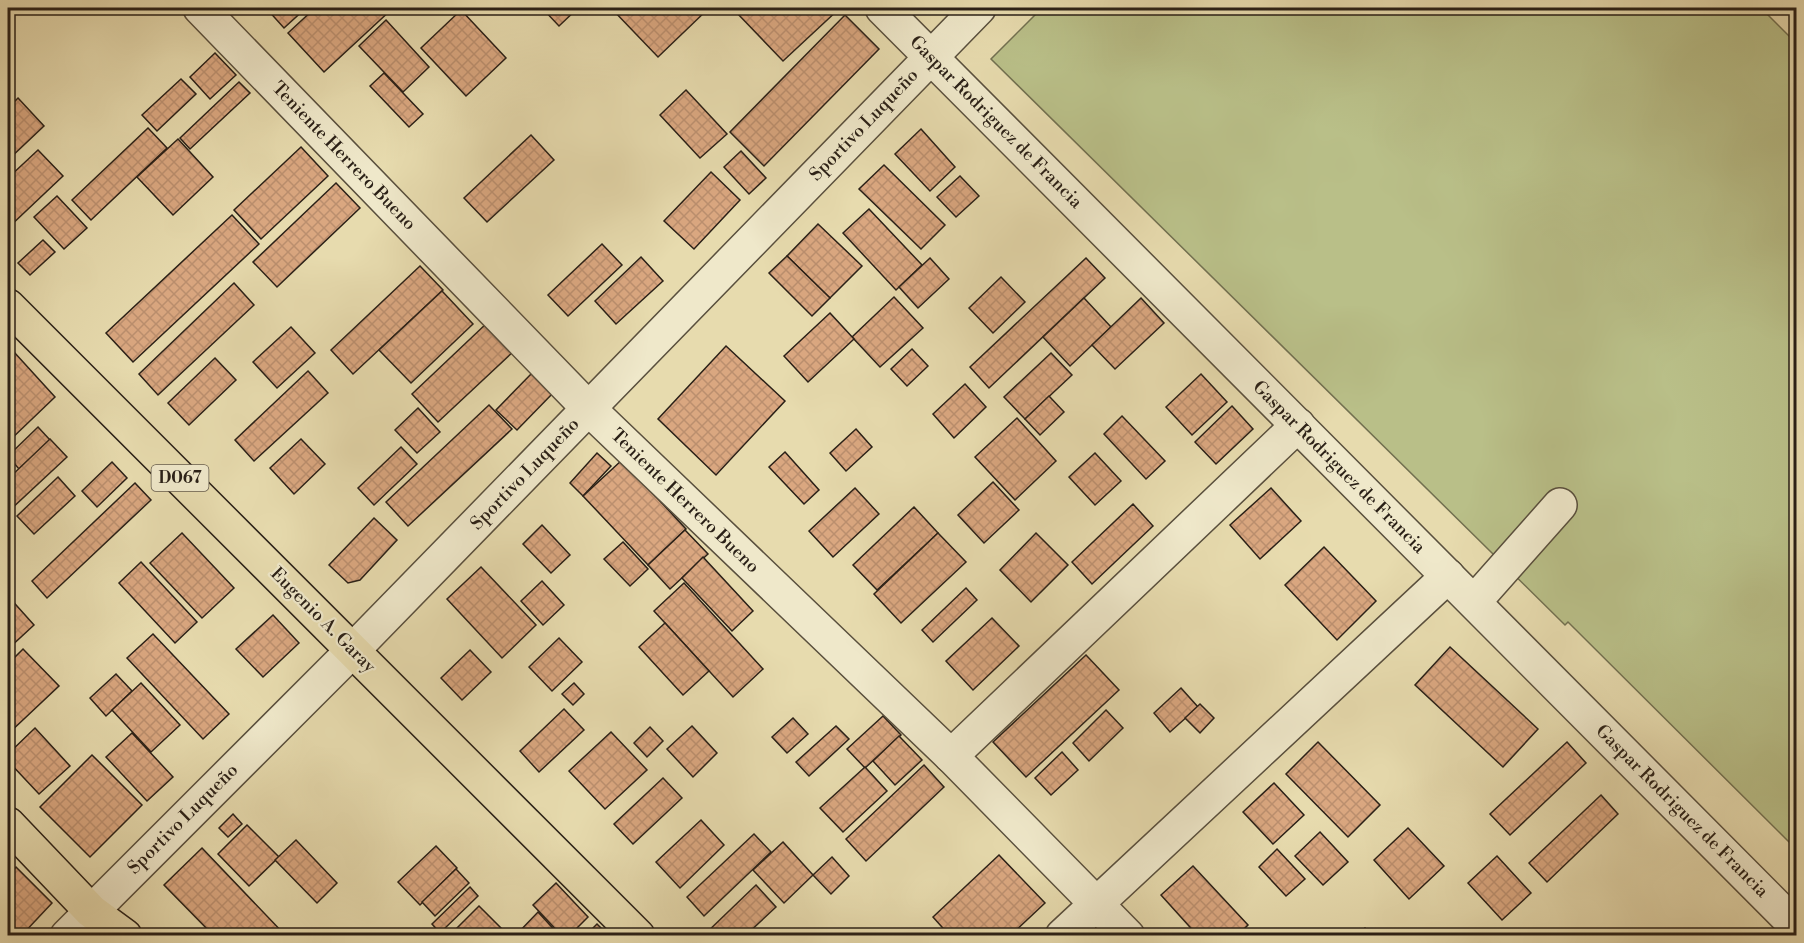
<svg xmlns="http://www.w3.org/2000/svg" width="1804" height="943" viewBox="0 0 1804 943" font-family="'Libre Bodoni',serif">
  <defs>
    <pattern id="building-cross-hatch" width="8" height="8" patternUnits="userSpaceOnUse" patternTransform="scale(1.5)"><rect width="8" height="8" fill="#daa780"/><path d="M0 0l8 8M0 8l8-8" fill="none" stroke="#bb8f6e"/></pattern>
  </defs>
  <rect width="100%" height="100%" fill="#e7dbae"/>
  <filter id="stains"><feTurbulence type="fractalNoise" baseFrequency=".00333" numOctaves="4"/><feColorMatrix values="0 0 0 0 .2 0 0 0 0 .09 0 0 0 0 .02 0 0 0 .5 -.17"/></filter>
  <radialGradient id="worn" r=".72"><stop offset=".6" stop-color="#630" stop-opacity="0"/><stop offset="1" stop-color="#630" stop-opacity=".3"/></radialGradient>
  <!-- green -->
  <path fill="#b9bf88" stroke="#727050" stroke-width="1.5" d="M 1042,8 L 1761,8 L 1796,43 L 1796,837 L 1790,843 L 1568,622 L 1565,625 L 991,59 Z"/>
  <!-- building -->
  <g fill="url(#building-cross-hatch)" stroke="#2a2017" stroke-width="1.5">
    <path d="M 266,8 L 306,8 L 284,28 Z"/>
    <path d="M 315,8 L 393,8 L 324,72 L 288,33 Z"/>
    <path d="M 542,8 L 578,8 L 559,26 Z"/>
    <path d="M 611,8 L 709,8 L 658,57 Z"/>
    <path d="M 743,8 L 840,8 L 783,61 L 737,13 Z"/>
    <path d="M 461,10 L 506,58 L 466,96 L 421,48 Z"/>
    <path d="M 845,15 L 879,49 L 764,166 L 730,132 Z"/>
    <path d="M 386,20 L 429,67 L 403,92 L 359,46 Z"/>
    <path d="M 215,53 L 236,75 L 210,99 L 190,77 Z"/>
    <path d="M 384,73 L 423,114 L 409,127 L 370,86 Z"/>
    <path d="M 181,79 L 196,94 L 157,131 L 142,115 Z"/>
    <path d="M 239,82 L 250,93 L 190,149 L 180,138 Z"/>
    <path d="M 686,90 L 727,134 L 700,158 L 660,115 Z"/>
    <path d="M 18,98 L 44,126 L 8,160 L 8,108 Z"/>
    <path d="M 148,128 L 167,148 L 91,220 L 72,200 Z"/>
    <path d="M 921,129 L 955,167 L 930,191 L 895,154 Z"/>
    <path d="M 531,135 L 554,160 L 487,222 L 464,198 Z"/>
    <path d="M 178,139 L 213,177 L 173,215 L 137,177 Z"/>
    <path d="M 301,147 L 328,176 L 261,239 L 234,210 Z"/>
    <path d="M 38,150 L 63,176 L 8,228 L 8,178 Z"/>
    <path d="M 741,151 L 766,178 L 749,194 L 724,167 Z"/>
    <path d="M 884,165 L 945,225 L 921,249 L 859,189 Z"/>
    <path d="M 711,172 L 740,200 L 694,249 L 664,221 Z"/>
    <path d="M 960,176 L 979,196 L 956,217 L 937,197 Z"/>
    <path d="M 336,183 L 360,208 L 277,287 L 253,262 Z"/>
    <path d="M 57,196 L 87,228 L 64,249 L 34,217 Z"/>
    <path d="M 869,209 L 922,265 L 896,290 L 843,233 Z"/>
    <path d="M 232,215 L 259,244 L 133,362 L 106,333 Z"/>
    <path d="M 818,224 L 862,266 L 830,298 L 787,256 Z"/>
    <path d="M 43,240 L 55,252 L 30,275 L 18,263 Z"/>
    <path d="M 602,244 L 622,265 L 568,316 L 548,295 Z"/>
    <path d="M 787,256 L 830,298 L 812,316 L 769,273 Z"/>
    <path d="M 641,257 L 663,281 L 616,324 L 595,301 Z"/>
    <path d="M 930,258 L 949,279 L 918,308 L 899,287 Z"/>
    <path d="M 1086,258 L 1105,278 L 989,388 L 970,367 Z"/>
    <path d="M 420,266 L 443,290 L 353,374 L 331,350 Z"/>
    <path d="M 1001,277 L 1025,302 L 993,333 L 969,308 Z"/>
    <path d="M 234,283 L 254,305 L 158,395 L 139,374 Z"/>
    <path d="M 442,291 L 473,324 L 411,383 L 379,350 Z"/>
    <path d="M 894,297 L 923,328 L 880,367 L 852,337 Z"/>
    <path d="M 1084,298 L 1111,327 L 1070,366 L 1043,337 Z"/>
    <path d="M 1141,298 L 1164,323 L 1115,369 L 1092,345 Z"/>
    <path d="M 830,313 L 854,339 L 808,382 L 784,356 Z"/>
    <path d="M 488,322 L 515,350 L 438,422 L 412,394 Z"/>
    <path d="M 291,327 L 315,353 L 277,388 L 253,362 Z"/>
    <path d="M 726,346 L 785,401 L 716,475 L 658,419 Z"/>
    <path d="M 912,349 L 928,366 L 907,386 L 891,369 Z"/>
    <path d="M 14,352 L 55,397 L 8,442 L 8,358 Z"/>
    <path d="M 1051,353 L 1072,375 L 1025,419 L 1004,397 Z"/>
    <path d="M 215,358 L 236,380 L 189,425 L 168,403 Z"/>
    <path d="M 308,371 L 328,393 L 254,461 L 235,440 Z"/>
    <path d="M 532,373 L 553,393 L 517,430 L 496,410 Z"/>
    <path d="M 1201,374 L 1227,402 L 1192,435 L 1166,407 Z"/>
    <path d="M 965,384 L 986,407 L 954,438 L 933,414 Z"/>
    <path d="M 1049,396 L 1064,412 L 1040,435 L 1025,419 Z"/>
    <path d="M 489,405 L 512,429 L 408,526 L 386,502 Z"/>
    <path d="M 1232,406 L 1253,429 L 1216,464 L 1195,442 Z"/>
    <path d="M 418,408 L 440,432 L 417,453 L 395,430 Z"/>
    <path d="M 1122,416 L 1165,461 L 1146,479 L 1104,434 Z"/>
    <path d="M 1017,418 L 1056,461 L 1015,500 L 975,457 Z"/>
    <path d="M 38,427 L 50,440 L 19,469 L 8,456 Z"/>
    <path d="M 856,429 L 872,447 L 846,471 L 830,453 Z"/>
    <path d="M 50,439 L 67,457 L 9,511 L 8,479 Z"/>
    <path d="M 301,439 L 325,464 L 294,494 L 270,468 Z"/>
    <path d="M 401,447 L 417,464 L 374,505 L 358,488 Z"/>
    <path d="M 785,452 L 819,490 L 804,504 L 769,467 Z"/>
    <path d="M 597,453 L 611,466 L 583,496 L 570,483 Z"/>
    <path d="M 1095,453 L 1121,481 L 1095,505 L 1069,477 Z"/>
    <path d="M 622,460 L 686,529 L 648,565 L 583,496 Z"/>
    <path d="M 112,462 L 127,478 L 97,507 L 82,491 Z"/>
    <path d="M 58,477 L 75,496 L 34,534 L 17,516 Z"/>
    <path d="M 993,482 L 1019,510 L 984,543 L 958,515 Z"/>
    <path d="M 135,483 L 151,500 L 47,598 L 32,581 Z"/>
    <path d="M 855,488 L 879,514 L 833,557 L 809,531 Z"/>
    <path d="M 1271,488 L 1301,521 L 1260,559 L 1230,525 Z"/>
    <path d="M 1133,504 L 1153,526 L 1092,584 L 1072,562 Z"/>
    <path d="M 914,507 L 938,533 L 877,590 L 853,565 Z"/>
    <path d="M 374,518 L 397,540 L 360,580 L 348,583 L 329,565 Z"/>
    <path d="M 542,525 L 570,555 L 551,573 L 523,544 Z"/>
    <path d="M 685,530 L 708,554 L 670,589 L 648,565 Z"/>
    <path d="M 182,533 L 234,588 L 202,618 L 150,563 Z"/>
    <path d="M 938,533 L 966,562 L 901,623 L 874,594 Z"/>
    <path d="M 1036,533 L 1068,565 L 1031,602 L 1000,570 Z"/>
    <path d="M 623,542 L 648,569 L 630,586 L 604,559 Z"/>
    <path d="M 1324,547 L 1376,601 L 1337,640 L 1285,585 Z"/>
    <path d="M 703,557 L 753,611 L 732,631 L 682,578 Z"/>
    <path d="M 141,562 L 197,622 L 175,643 L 119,583 Z"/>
    <path d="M 481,567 L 536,625 L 502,658 L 447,599 Z"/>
    <path d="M 542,581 L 564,605 L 543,625 L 521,601 Z"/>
    <path d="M 684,583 L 763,669 L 733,697 L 654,611 Z"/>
    <path d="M 966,588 L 977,600 L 933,642 L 922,630 Z"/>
    <path d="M 8,596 L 34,625 L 8,649 Z"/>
    <path d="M 273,615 L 299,643 L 263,677 L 236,649 Z"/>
    <path d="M 992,618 L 1019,646 L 973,690 L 946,661 Z"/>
    <path d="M 665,623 L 709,671 L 683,695 L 639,647 Z"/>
    <path d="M 153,634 L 229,714 L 203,739 L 127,658 Z"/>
    <path d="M 559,638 L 582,662 L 552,691 L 529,667 Z"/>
    <path d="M 1450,647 L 1538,729 L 1503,767 L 1415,685 Z"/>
    <path d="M 23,649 L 59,686 L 8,734 L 8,664 Z"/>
    <path d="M 470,650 L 491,672 L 462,700 L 441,678 Z"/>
    <path d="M 1086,655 L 1119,690 L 1026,777 L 993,742 Z"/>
    <path d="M 116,674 L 132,691 L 106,716 L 90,698 Z"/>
    <path d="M 141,683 L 180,725 L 151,752 L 112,710 Z"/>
    <path d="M 574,683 L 584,694 L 573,705 L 562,694 Z"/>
    <path d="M 1181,688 L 1198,707 L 1170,732 L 1154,713 Z"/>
    <path d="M 1200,704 L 1214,718 L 1200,733 L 1185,718 Z"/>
    <path d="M 564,709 L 584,730 L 539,772 L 520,751 Z"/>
    <path d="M 1106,710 L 1123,728 L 1089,761 L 1073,743 Z"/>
    <path d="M 883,716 L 901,735 L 865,768 L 847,749 Z"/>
    <path d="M 793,718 L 808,734 L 787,753 L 772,737 Z"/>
    <path d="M 692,726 L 717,753 L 693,777 L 667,749 Z"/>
    <path d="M 836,726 L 849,739 L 809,776 L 796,762 Z"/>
    <path d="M 650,727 L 663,741 L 647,757 L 634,743 Z"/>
    <path d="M 35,728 L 70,766 L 39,794 L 8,761 L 8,754 Z"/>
    <path d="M 611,732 L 647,770 L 605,809 L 569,771 Z"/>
    <path d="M 132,733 L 173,777 L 147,801 L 106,757 Z"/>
    <path d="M 899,736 L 922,760 L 895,785 L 873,761 Z"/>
    <path d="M 1318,742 L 1380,805 L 1348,837 L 1286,774 Z"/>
    <path d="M 1567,742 L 1586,763 L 1510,835 L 1490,814 Z"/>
    <path d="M 1062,752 L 1078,770 L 1051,795 L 1035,778 Z"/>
    <path d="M 92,755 L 142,805 L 90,857 L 40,807 Z"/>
    <path d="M 924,765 L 944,787 L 866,861 L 846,839 Z"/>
    <path d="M 865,767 L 887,791 L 843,832 L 820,808 Z"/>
    <path d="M 663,778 L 682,798 L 633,844 L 614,824 Z"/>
    <path d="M 1274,783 L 1304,815 L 1273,844 L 1243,812 Z"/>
    <path d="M 1601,795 L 1618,814 L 1547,882 L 1529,863 Z"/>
    <path d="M 233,814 L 242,824 L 228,837 L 219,828 Z"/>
    <path d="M 701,820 L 724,845 L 680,888 L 656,862 Z"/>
    <path d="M 247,825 L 279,857 L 249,886 L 218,854 Z"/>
    <path d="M 1408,828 L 1444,866 L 1409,899 L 1374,860 Z"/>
    <path d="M 1320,832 L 1348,862 L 1323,885 L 1295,856 Z"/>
    <path d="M 754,834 L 771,852 L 704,916 L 687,897 Z"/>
    <path d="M 296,840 L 337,883 L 317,903 L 275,860 Z"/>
    <path d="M 783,842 L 813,875 L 784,903 L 753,870 Z"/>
    <path d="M 436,846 L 457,868 L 420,905 L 398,882 Z"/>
    <path d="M 202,848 L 286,936 L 214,936 L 164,885 Z"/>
    <path d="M 1277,849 L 1305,879 L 1286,896 L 1259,867 Z"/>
    <path d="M 999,855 L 1045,903 L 1010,936 L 950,936 L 933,917 Z"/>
    <path d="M 1497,856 L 1531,893 L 1502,920 L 1468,883 Z"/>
    <path d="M 832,857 L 849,876 L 831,894 L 813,875 Z"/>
    <path d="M 1193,866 L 1248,925 L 1237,936 L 1198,936 L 1161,895 Z"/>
    <path d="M 16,867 L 52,903 L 21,936 L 8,936 L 8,876 Z"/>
    <path d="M 456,869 L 469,883 L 435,916 L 422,902 Z"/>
    <path d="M 556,883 L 588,917 L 569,936 L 562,936 L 533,905 Z"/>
    <path d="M 756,885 L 776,907 L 745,936 L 703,936 Z"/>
    <path d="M 470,887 L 478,896 L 440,933 L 432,924 Z"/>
    <path d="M 479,906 L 507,934 L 505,936 L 449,936 Z"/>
    <path d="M 538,912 L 560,936 L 515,936 Z"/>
    <path d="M 597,924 L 609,936 L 585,936 Z"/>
    <path d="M 1365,928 L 1373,936 L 1356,936 Z"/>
  </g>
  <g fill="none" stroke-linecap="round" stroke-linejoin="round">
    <defs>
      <g id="minor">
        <path d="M 200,8 L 589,409 L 951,756 L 1128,936"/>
        <path d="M 882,8 L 1796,926"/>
        <path d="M 1474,602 L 1560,505"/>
        <path d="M 951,756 L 1298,425"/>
        <path d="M 67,936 L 353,650 L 979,8"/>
        <path d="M 1062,936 L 1448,576"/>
      </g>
      <g id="major">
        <path d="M 8,306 L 638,936"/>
        <path d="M 8,824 L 91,911 L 125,936"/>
      </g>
    </defs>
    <!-- minor casing -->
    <use href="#minor" stroke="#594f3d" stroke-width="36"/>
    <!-- major casing -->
    <use href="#major" stroke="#2a2017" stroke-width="36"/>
    <!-- minor -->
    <use href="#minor" stroke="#efe8ca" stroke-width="33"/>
    <!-- major -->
    <use href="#major" stroke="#e7dbae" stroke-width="33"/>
  </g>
  <g text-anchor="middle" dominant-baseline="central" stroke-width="4.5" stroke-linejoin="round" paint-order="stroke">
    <!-- shield labels -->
    <rect fill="#efe8ca" stroke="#655c4d" stroke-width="1.5" x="151.5" y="465" width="57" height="26" rx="4.5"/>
    <g font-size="16" font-weight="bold" fill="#2a2017">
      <text x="180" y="478">D067</text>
    </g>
    <!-- street labels -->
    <g font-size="18" fill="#2a2017" stroke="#efe8ca">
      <text transform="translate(996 122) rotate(45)">Gaspar Rodriguez de Francia</text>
      <text transform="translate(864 125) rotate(-46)">Sportivo Luqueño</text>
      <text transform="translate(344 156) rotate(46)">Teniente Herrero Bueno</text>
      <text transform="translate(1339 467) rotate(45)">Gaspar Rodriguez de Francia</text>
      <text transform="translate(525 474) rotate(-46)">Sportivo Luqueño</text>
      <text transform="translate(685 501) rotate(44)">Teniente Herrero Bueno</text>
      <text transform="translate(323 620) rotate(45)">Eugenio A. Garay</text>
      <text transform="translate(1682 811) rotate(45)">Gaspar Rodriguez de Francia</text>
      <text transform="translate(183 819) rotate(-45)">Sportivo Luqueño</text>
    </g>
  </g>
  <!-- margin -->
  <rect width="1804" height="943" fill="none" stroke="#e7dbae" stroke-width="30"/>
  <rect x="9" y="9" width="1786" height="925" fill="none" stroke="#2a2017" stroke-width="3"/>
  <rect x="15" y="15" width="1774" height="913" fill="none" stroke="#2a2017" stroke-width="1.5"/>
  <rect width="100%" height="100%" filter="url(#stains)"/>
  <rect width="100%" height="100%" fill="url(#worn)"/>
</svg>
